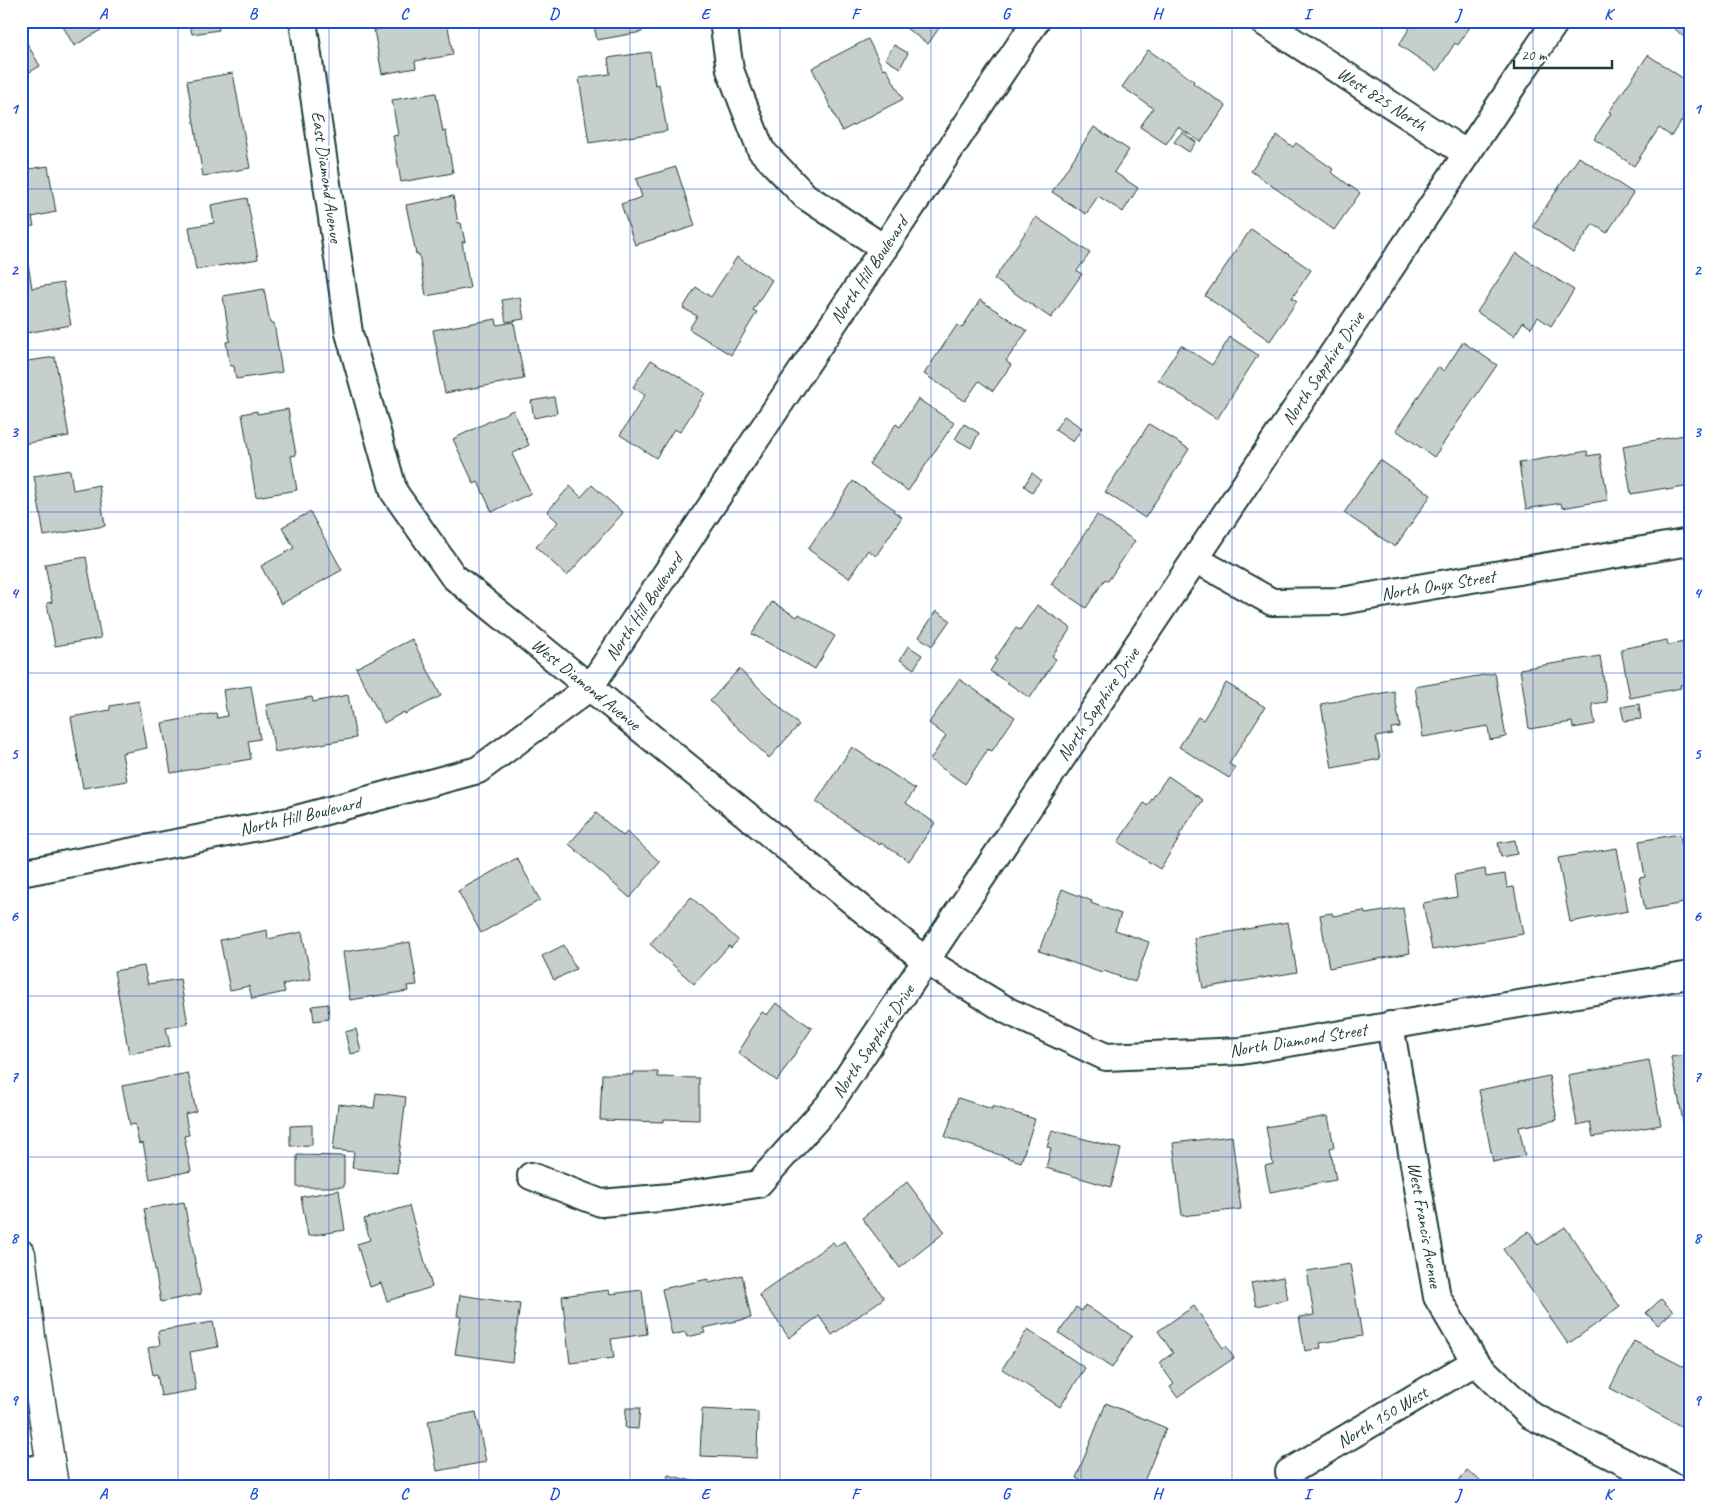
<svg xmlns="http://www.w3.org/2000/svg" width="1711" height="1507" viewBox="0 0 1711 1507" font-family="Caveat,sans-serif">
  <rect width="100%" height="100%" fill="#fff"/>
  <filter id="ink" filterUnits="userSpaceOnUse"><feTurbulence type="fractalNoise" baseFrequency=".02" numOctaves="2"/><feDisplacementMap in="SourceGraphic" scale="10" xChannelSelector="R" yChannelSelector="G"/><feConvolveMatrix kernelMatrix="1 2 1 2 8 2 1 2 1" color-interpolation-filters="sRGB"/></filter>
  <g filter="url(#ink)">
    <!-- building -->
    <g fill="#c7cfcc" stroke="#1f3d34">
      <path d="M 60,21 L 116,21 L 74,46 Z"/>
      <path d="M 178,21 L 217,21 L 219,30 L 192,34 L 189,22 L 178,23 Z"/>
      <path d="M 381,21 L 447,21 L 453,55 L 415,61 L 416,68 L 382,74 L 374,30 L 382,28 Z"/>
      <path d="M 593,21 L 640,21 L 642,32 L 597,40 Z"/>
      <path d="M 896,21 L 944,21 L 928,44 Z"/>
      <path d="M 1414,21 L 1474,21 L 1458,45 L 1455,43 L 1437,71 L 1399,45 Z"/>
      <path d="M 1681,21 L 1690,21 L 1690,43 L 1674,28 Z"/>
      <path d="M 21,33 L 40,66 L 21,77 Z"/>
      <path d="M 868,39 L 883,69 L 886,68 L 903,99 L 842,131 L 812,68 Z"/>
      <path d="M 894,45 L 908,53 L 900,68 L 885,59 Z"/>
      <path d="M 1148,50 L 1194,81 L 1193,83 L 1226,106 L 1201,142 L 1178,127 L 1166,144 L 1140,127 L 1153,108 L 1122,87 Z"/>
      <path d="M 650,52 L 655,85 L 659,84 L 667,131 L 589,143 L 579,78 L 610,74 L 608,58 Z"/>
      <path d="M 1648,55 L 1690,83 L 1690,109 L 1671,136 L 1659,128 L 1634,166 L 1594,139 L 1611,113 L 1609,112 Z"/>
      <path d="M 233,73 L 250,168 L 203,176 L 187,81 Z"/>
      <path d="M 436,93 L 443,132 L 446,131 L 453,173 L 401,182 L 393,136 L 398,135 L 392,100 Z"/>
      <path d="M 1094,127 L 1129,150 L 1114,172 L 1138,188 L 1123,212 L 1098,196 L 1086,214 L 1052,192 Z"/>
      <path d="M 1182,132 L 1196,142 L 1189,152 L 1174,142 Z"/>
      <path d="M 1277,135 L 1293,147 L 1296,143 L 1333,169 L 1331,172 L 1360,193 L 1334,230 L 1251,171 Z"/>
      <path d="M 1579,157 L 1633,193 L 1607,233 L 1593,224 L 1573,253 L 1533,226 Z"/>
      <path d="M 21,160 L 23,170 L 48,166 L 56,212 L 32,217 L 34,226 L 21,228 Z"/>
      <path d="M 676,167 L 695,226 L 635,245 L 621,204 L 642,197 L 636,179 Z"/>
      <path d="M 453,196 L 458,223 L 461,223 L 465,242 L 462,242 L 470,288 L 426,296 L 419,254 L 416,254 L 406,205 Z"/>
      <path d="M 247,198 L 258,259 L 196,270 L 189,227 L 214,223 L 211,205 Z"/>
      <path d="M 1036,217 L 1090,253 L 1077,271 L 1082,274 L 1051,318 L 994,279 Z"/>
      <path d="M 1251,229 L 1311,270 L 1292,298 L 1297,301 L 1270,341 L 1205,296 Z"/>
      <path d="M 26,251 L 32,288 L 63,283 L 71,325 L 21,334 L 21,252 Z"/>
      <path d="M 1516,253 L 1574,290 L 1551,326 L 1538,317 L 1531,328 L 1523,322 L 1514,336 L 1477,312 Z"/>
      <path d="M 737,257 L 772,280 L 753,310 L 757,312 L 731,355 L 689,329 L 697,316 L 683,308 L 696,287 L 711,297 Z"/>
      <path d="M 264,289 L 270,323 L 274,323 L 282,372 L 236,379 L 234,366 L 230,366 L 226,342 L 230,341 L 223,296 Z"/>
      <path d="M 520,297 L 524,319 L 506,322 L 502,300 Z"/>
      <path d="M 980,300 L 1027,331 L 1006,361 L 1011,365 L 993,391 L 979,381 L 965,401 L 924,374 L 957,325 L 962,328 Z"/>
      <path d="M 496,319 L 497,325 L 514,322 L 524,379 L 445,393 L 433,330 Z"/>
      <path d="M 1230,337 L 1258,355 L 1217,419 L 1158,380 L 1181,345 L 1212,365 Z"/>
      <path d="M 1463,342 L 1497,365 L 1434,457 L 1396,430 L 1438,367 L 1444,371 Z"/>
      <path d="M 55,357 L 69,436 L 22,444 L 21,362 Z"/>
      <path d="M 651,360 L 664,368 L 664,367 L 705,393 L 680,432 L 674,429 L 656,458 L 620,435 L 645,395 L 633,387 Z"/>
      <path d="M 554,397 L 557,413 L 534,418 L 531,401 Z"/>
      <path d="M 918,399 L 954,423 L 908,491 L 869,464 L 896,424 L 900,427 Z"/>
      <path d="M 288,409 L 296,455 L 291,456 L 297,490 L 256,497 L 242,414 L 257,411 L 257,414 Z"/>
      <path d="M 513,410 L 529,445 L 512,454 L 531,493 L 492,512 L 478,482 L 474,484 L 453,439 Z"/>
      <path d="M 1064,416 L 1082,428 L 1073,442 L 1055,430 Z"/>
      <path d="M 964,424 L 979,433 L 971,448 L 955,439 Z"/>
      <path d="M 1149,424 L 1189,449 L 1145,518 L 1105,492 Z"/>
      <path d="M 1690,434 L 1690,486 L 1667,490 L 1666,488 L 1631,494 L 1623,446 Z"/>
      <path d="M 1587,451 L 1588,456 L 1600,454 L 1608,500 L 1562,508 L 1561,503 L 1526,509 L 1519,463 Z"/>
      <path d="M 1380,460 L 1431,495 L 1395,547 L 1344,513 Z"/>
      <path d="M 70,470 L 73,490 L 99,485 L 105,526 L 44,536 L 34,476 Z"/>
      <path d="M 1032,473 L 1041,480 L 1032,492 L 1024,486 Z"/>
      <path d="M 853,481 L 894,509 L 893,511 L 902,517 L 876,556 L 868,550 L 849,578 L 808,549 Z"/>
      <path d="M 592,485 L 623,513 L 567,576 L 536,547 L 558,522 L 547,512 L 570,486 L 581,497 Z"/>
      <path d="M 310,512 L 342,570 L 281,604 L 261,566 L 294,548 L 282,527 Z"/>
      <path d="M 1097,515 L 1135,541 L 1108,581 L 1105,579 L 1086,608 L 1051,584 Z"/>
      <path d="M 86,557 L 101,638 L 55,646 L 47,603 L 52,602 L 45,564 Z"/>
      <path d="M 772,602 L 797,617 L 799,614 L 835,636 L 815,669 L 752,634 Z"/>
      <path d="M 1037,605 L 1071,628 L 1052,656 L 1056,659 L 1030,698 L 990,671 L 997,660 L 995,659 L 1016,628 L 1020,630 Z"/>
      <path d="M 936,611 L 950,620 L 932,646 L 919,637 Z"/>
      <path d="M 412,639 L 441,696 L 405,714 L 404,712 L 384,723 L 356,668 Z"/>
      <path d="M 1667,640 L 1668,645 L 1690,641 L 1690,683 L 1680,685 L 1681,688 L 1630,698 L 1621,649 Z"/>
      <path d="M 908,646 L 922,655 L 914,669 L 900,660 Z"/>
      <path d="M 1600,656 L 1607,702 L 1592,704 L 1595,724 L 1573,728 L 1572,722 L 1529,729 L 1520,669 Z"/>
      <path d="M 739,669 L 799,725 L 769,758 L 710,701 Z"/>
      <path d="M 1495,673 L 1506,737 L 1490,740 L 1488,726 L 1423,737 L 1415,687 Z"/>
      <path d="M 959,679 L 1015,717 L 992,751 L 988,749 L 965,784 L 930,760 L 946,736 L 929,723 Z"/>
      <path d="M 1226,683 L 1265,707 L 1229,764 L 1236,768 L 1229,778 L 1179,747 L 1198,717 L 1203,720 Z"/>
      <path d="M 251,686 L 260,739 L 248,741 L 251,759 L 171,773 L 162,723 L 216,713 L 217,718 L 227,716 L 223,690 Z"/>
      <path d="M 1394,691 L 1400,727 L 1391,728 L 1392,734 L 1376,737 L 1380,759 L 1332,768 L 1321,704 Z"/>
      <path d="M 348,695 L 356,738 L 275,752 L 266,705 L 312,697 L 313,702 Z"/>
      <path d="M 139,701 L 147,748 L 122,753 L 127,781 L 83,788 L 71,717 L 110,710 L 110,706 Z"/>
      <path d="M 1639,704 L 1641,719 L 1624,721 L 1621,707 Z"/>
      <path d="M 852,747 L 915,789 L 906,803 L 935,823 L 909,861 L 881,843 L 880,845 L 816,802 Z"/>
      <path d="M 1168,776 L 1203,800 L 1179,835 L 1181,836 L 1160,869 L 1118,842 L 1144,803 L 1147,806 Z"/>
      <path d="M 1686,781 L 1690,781 L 1690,800 Z"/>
      <path d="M 596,813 L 623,836 L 627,832 L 660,862 L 630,898 L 569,844 Z"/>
      <path d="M 1680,834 L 1685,868 L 1690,867 L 1690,902 L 1645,910 L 1639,878 L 1645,877 L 1639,841 Z"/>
      <path d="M 1515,840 L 1517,854 L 1501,857 L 1498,843 Z"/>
      <path d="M 1617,848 L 1628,911 L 1570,922 L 1558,858 Z"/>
      <path d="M 517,858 L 540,900 L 481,933 L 458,891 Z"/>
      <path d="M 1485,869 L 1486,877 L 1505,874 L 1507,888 L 1514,887 L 1523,934 L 1432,950 L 1423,903 L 1457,897 L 1454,875 Z"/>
      <path d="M 1062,889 L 1092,901 L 1091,903 L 1121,914 L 1115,930 L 1149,942 L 1135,982 L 1104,971 L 1102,973 L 1039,951 Z"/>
      <path d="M 691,897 L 738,940 L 731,948 L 729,946 L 694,984 L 650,944 Z"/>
      <path d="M 1403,908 L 1410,953 L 1329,968 L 1320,915 L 1332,913 L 1333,916 L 1364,911 L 1365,914 Z"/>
      <path d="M 1288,922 L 1297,972 L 1203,988 L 1194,938 Z"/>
      <path d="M 267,930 L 268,939 L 302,932 L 311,979 L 283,984 L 285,992 L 252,999 L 249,986 L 230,990 L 220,940 Z"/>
      <path d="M 410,942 L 417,985 L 407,986 L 408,991 L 350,1000 L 343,952 Z"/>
      <path d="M 564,945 L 576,969 L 554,980 L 542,956 Z"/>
      <path d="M 144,966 L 148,984 L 180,979 L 188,1024 L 166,1028 L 170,1046 L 129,1054 L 114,971 Z"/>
      <path d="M 776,1003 L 812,1028 L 777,1081 L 738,1053 L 750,1034 L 748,1033 L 762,1012 L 767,1015 Z"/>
      <path d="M 328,1004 L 329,1019 L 314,1021 L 312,1006 Z"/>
      <path d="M 356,1029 L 361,1052 L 350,1054 L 345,1032 Z"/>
      <path d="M 1690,1054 L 1690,1121 L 1683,1122 L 1671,1057 Z"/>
      <path d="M 1649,1060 L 1661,1125 L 1593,1137 L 1590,1122 L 1577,1125 L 1568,1075 Z"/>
      <path d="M 633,1072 L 658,1072 L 658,1077 L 699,1078 L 699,1120 L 664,1119 L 664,1122 L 600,1120 L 602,1074 L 633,1075 Z"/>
      <path d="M 188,1073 L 196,1111 L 185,1114 L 189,1135 L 184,1136 L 191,1171 L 150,1179 L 143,1143 L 139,1144 L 135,1124 L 130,1125 L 122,1086 Z"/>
      <path d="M 1549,1076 L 1557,1120 L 1519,1127 L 1525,1156 L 1493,1162 L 1479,1090 Z"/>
      <path d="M 376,1093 L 406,1097 L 397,1173 L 352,1168 L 354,1152 L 333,1150 L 338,1104 L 374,1108 Z"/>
      <path d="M 958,1098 L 992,1109 L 992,1106 L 1035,1119 L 1021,1162 L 945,1137 Z"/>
      <path d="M 1328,1116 L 1334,1147 L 1330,1148 L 1336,1180 L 1270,1192 L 1265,1166 L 1273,1164 L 1266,1127 Z"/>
      <path d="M 312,1125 L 312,1145 L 290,1146 L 290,1126 Z"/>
      <path d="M 1052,1130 L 1121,1149 L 1111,1187 L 1046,1168 L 1051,1148 L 1047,1147 Z"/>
      <path d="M 1232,1136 L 1241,1209 L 1182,1216 L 1173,1143 Z"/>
      <path d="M 297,1155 L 344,1156 L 344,1187 L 297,1187 Z"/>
      <path d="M 907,1182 L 945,1232 L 900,1268 L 862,1218 Z"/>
      <path d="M 339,1190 L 345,1230 L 308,1236 L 301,1197 Z"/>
      <path d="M 184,1202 L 201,1294 L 161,1302 L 144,1209 Z"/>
      <path d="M 409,1206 L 432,1287 L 387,1301 L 381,1283 L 370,1287 L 357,1244 L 370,1240 L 364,1219 Z"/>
      <path d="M 1565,1227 L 1620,1307 L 1568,1344 L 1503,1249 L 1529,1231 L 1538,1245 Z"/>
      <path d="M 844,1241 L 884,1298 L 832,1335 L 819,1316 L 789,1338 L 759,1295 L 833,1242 L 836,1246 Z"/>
      <path d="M 1350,1264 L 1362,1336 L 1320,1343 L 1321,1348 L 1305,1351 L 1299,1317 L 1314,1315 L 1307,1271 Z"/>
      <path d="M 742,1275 L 751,1318 L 703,1328 L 705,1333 L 687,1337 L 685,1332 L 672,1335 L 662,1289 L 708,1279 L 709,1283 Z"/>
      <path d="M 1283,1277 L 1288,1299 L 1256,1306 L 1251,1283 Z"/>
      <path d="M 609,1290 L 610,1294 L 642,1290 L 647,1334 L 611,1339 L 614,1358 L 570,1363 L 562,1296 Z"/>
      <path d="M 460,1295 L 520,1304 L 512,1362 L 455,1354 L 461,1316 L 457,1316 Z"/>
      <path d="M 1661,1299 L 1673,1311 L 1658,1325 L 1646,1313 Z"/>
      <path d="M 1085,1305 L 1132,1336 L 1112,1368 L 1059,1333 L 1076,1307 L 1082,1311 Z"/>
      <path d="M 1194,1306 L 1223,1348 L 1226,1346 L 1234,1358 L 1177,1397 L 1170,1387 L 1174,1384 L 1159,1363 L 1173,1353 L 1158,1331 Z"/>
      <path d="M 213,1322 L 218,1347 L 190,1352 L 196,1390 L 161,1396 L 157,1374 L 153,1375 L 148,1348 L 160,1345 L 158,1331 Z"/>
      <path d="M 1028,1329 L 1085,1368 L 1060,1407 L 1002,1369 Z"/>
      <path d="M 1634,1341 L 1686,1368 L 1684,1372 L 1690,1375 L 1690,1431 L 1610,1388 Z"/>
      <path d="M 1106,1403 L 1166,1428 L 1142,1486 L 1094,1486 L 1076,1478 Z"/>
      <path d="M 626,1408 L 640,1408 L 638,1429 L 625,1428 Z"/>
      <path d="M 702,1409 L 758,1412 L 757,1458 L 700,1456 Z"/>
      <path d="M 476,1412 L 486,1462 L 437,1471 L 428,1421 Z"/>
      <path d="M 1467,1470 L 1487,1486 L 1455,1486 Z"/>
      <path d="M 668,1475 L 709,1485 L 709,1486 L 666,1486 Z"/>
      <path d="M 500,1481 L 500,1486 L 476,1486 Z"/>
    </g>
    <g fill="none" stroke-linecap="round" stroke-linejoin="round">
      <defs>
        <g id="minor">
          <path d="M 303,21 L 349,333 L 394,492 L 453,576 L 926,961 L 1008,1011 L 1106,1057 L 1241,1051 L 1690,975"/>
          <path d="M 723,21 L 730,70 L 761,150 L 805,196 L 884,248"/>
          <path d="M 1262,21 L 1467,154"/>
          <path d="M 1195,559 L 1272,602 L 1341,601 L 1690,542"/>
          <path d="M 21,873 L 289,821 L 478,770 L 590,687 L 1036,21"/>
          <path d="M 1390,1025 L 1437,1297 L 1475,1362 L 1530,1415 L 1672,1486"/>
          <path d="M 531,1176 L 601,1203 L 671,1197 L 758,1184 L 829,1105 L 1556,21"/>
          <path d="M 21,1471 L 51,1466"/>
          <path d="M 1289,1472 L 1475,1362"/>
        </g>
        <path id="secondary" d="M 21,1254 L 31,1337 L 54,1486"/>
      </defs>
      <!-- minor casing -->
      <use href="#minor" stroke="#1f3d34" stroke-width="30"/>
      <!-- secondary casing -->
      <use href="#secondary" stroke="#1f3d34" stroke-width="31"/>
      <!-- minor -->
      <use href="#minor" stroke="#fff" stroke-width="26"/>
      <!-- secondary -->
      <use href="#secondary" stroke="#fff" stroke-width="28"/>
    </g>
  </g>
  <!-- grid -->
  <path fill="none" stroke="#1d4ed8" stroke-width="1" stroke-opacity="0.55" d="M 178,21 L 178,1486M 329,21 L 329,1486M 479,21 L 479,1486M 630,21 L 630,1486M 780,21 L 780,1486M 931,21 L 931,1486M 1081,21 L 1081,1486M 1232,21 L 1232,1486M 1382,21 L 1382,1486M 1533,21 L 1533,1486M 21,189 L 1690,189M 21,350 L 1690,350M 21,512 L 1690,512M 21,673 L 1690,673M 21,834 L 1690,834M 21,996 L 1690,996M 21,1157 L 1690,1157M 21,1318 L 1690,1318"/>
  <g text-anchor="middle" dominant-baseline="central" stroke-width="4" stroke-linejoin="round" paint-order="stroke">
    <!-- street labels -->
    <g font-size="18" fill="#1f3d34" stroke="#fff">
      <text transform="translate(1382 99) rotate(33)">West 825 North</text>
      <text transform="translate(327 177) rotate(82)">East Diamond Avenue</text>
      <text transform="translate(869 270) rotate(-56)">North Hill Boulevard</text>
      <text transform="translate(1323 368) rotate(-56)">North Sapphire Drive</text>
      <text transform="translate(1438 585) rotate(-9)">North Onyx Street</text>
      <text transform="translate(644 607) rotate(-56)">North Hill Boulevard</text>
      <text transform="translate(586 684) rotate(39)">West Diamond Avenue</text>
      <text transform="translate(1098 704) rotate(-56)">North Sapphire Drive</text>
      <text transform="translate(300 816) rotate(-13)">North Hill Boulevard</text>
      <text transform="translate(1298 1040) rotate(-9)">North Diamond Street</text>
      <text transform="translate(873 1041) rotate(-56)">North Sapphire Drive</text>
      <text transform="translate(1425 1225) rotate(80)">West Francis Avenue</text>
      <text transform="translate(1382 1417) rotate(-31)">North 150 West</text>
    </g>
  </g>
  <!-- margin -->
  <rect width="1711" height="1507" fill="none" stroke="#fff" stroke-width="55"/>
  <!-- scale -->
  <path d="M1514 60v8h98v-8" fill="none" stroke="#1f3d34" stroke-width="2.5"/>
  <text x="1521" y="60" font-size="15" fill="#1f3d34" stroke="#ffffff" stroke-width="4" paint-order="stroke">20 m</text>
  <rect x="28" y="28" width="1656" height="1452" fill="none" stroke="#1d4ed8" stroke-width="2"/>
  <g font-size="16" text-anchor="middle" font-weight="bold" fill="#1d4ed8">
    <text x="103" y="19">A</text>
    <text x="253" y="19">B</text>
    <text x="404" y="19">C</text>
    <text x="554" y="19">D</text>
    <text x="705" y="19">E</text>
    <text x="855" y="19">F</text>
    <text x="1006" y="19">G</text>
    <text x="1157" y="19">H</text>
    <text x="1307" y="19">I</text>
    <text x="1458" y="19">J</text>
    <text x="1608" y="19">K</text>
    <text x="14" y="114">1</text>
    <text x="1697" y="114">1</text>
    <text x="14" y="275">2</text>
    <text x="1697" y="275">2</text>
    <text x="14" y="437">3</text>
    <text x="1697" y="437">3</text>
    <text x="14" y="598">4</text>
    <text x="1697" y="598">4</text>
    <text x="14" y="759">5</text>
    <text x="1697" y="759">5</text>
    <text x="14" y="921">6</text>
    <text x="1697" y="921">6</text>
    <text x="14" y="1082">7</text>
    <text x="1697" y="1082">7</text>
    <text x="14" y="1243">8</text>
    <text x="1697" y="1243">8</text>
    <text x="14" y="1405">9</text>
    <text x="1697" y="1405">9</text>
    <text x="103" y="1499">A</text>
    <text x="253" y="1499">B</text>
    <text x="404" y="1499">C</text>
    <text x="554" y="1499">D</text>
    <text x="705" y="1499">E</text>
    <text x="855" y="1499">F</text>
    <text x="1006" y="1499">G</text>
    <text x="1157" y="1499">H</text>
    <text x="1307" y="1499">I</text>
    <text x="1458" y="1499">J</text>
    <text x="1608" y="1499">K</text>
  </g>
</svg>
